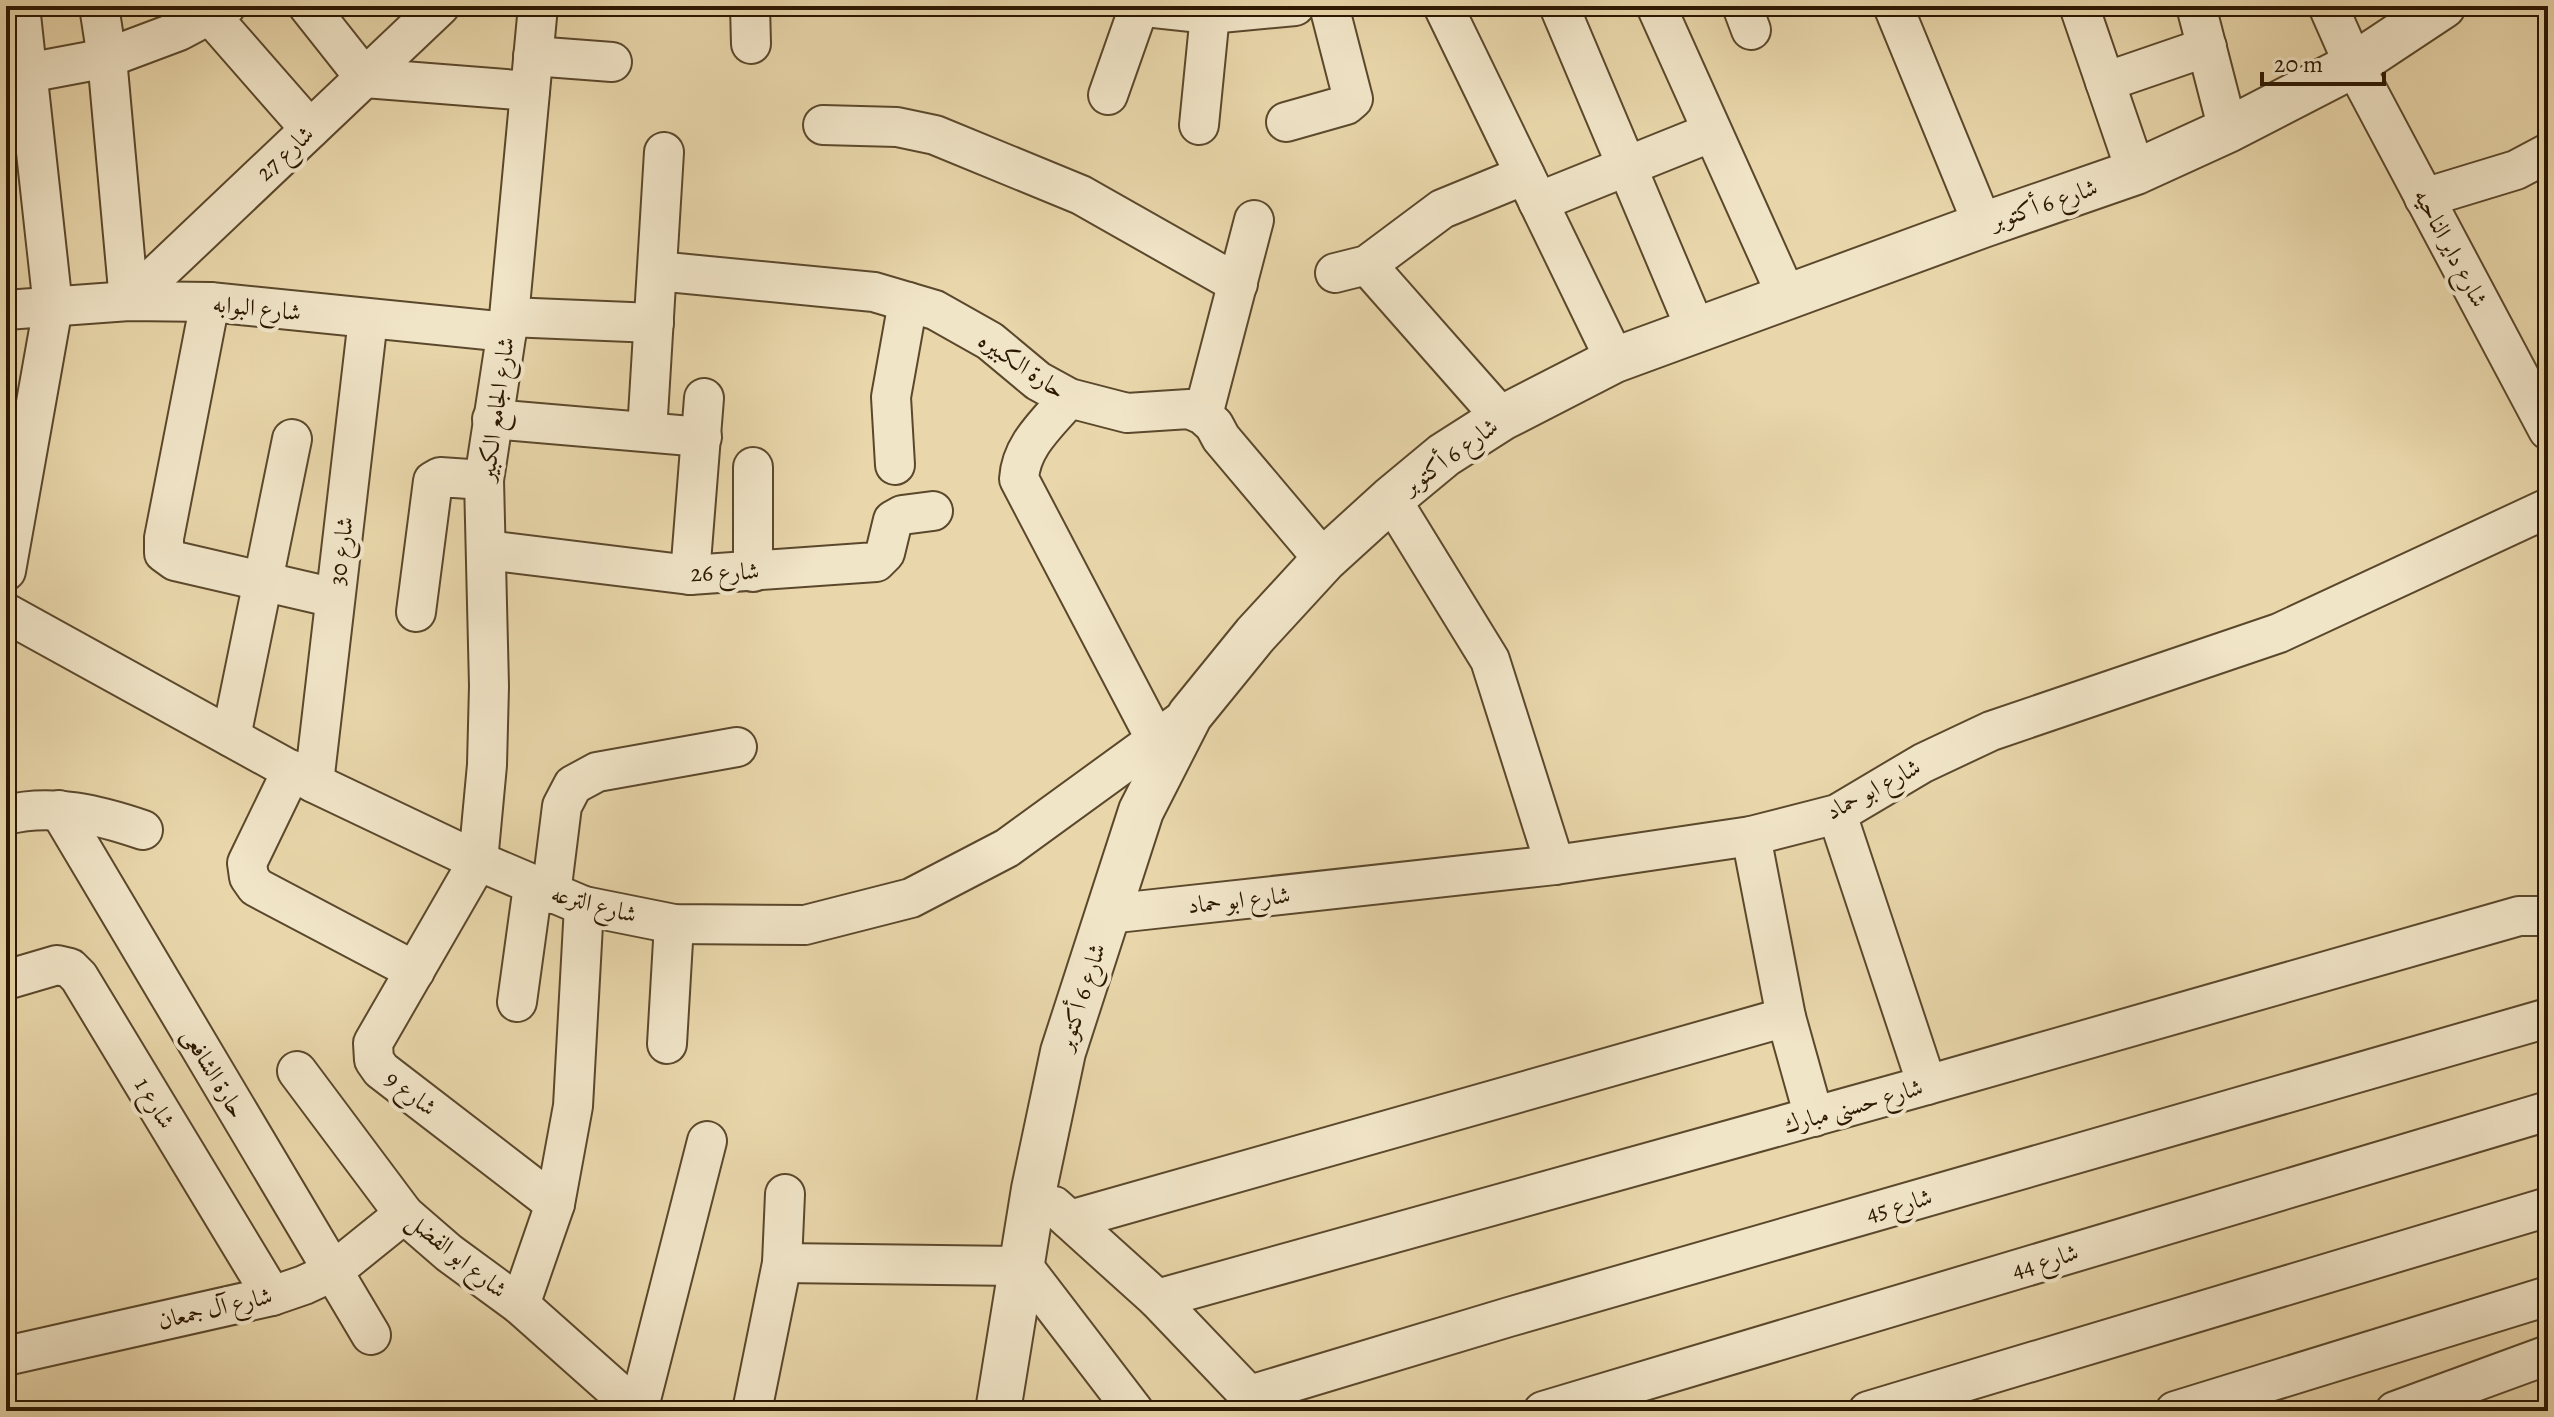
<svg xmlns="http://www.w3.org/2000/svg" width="2554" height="1417" viewBox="0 0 2554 1417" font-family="Alegreya,Amiri,serif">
  <rect width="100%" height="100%" fill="#e9d7ab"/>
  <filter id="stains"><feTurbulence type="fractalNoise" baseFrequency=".0025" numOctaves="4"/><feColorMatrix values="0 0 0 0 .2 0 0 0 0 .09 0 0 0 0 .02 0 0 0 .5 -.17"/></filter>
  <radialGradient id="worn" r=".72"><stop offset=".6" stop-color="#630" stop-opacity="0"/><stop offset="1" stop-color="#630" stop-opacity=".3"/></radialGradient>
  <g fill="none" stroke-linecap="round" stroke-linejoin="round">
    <defs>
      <g id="minor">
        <path d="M 99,6 L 107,58 L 129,301"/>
        <path d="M 308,6 L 365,78 L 530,91"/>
        <path d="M 538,6 L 509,317 L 484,480 L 489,686 L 487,765 L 478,861 L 373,1043 L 374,1060 L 381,1070 L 555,1204"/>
        <path d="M 750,6 L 751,44"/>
        <path d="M 1136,6 L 1210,14 L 1295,6"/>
        <path d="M 1443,6 L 1615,360"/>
        <path d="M 1559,6 L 1696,330"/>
        <path d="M 1656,6 L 1787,297"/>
        <path d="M 1742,6 L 1751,30"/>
        <path d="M 1893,6 L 1983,225"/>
        <path d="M 2079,6 L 2136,172"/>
        <path d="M 2196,6 L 2228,130"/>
        <path d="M 2328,6 L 2354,65 L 2548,430"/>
        <path d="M 211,16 L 310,129"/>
        <path d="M 533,56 L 612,62"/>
        <path d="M 6,77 L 107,58 L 179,31 L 226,6"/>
        <path d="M 2105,82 L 2207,47"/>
        <path d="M 1108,95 L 1139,7"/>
        <path d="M 1286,122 L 1346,105 L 1353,99 L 1329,6"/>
        <path d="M 823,125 L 897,127 L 935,135 L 1081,195 L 1238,284"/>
        <path d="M 1199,125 L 1210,14"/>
        <path d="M 2424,198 L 2516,170 L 2548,153"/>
        <path d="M 1538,202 L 1712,132"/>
        <path d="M 1367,265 L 1502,418"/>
        <path d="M 657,271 L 874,292 L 935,310 L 990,341 L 1038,381 L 1069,398 L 1127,413 L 1189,409 L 1203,415 L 1214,425 L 1221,438 L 1324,560"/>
        <path d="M 1335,273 L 1367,265 L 1442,209 L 1525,175"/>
        <path d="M 129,301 L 440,6"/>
        <path d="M 210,302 L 164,538 L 164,553 L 175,561 L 335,598"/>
        <path d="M 6,310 L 129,301 L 210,302 L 507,332"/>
        <path d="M 509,317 L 654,323"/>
        <path d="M 1069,398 C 1048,423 1021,445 1019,479 L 1156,740"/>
        <path d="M 1203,415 L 1254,220"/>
        <path d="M 492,419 L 702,437"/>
        <path d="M 647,432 L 664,152"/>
        <path d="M 895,465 L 891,397 L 908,302"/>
        <path d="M 753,467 L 753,572"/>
        <path d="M 1391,499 L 1490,660 L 1555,865"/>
        <path d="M 487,550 L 690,575 L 876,562 L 885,553 L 893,520 L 902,515 L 933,511"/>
        <path d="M 6,571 L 53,307 L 20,6"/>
        <path d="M 690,575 L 704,398"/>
        <path d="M 416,612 L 433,481 L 440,477 L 484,480"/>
        <path d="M 6,613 L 314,783 L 478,861 L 584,906 L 674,924 L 805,925 L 911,898 L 1007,848 L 1190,715"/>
        <path d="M 231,737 L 292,439"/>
        <path d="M 292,770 L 247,863 L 249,877 L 256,887 L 415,971"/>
        <path d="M 314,783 L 368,319"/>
        <path d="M 59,810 L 371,1335"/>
        <path d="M 1837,814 L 1927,1085"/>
        <path d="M 6,815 C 52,803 99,815 143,830"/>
        <path d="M 1751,836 L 1786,1017 L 1814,1117"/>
        <path d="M 551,894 L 562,806 L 573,785 L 597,772 L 737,747"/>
        <path d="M 1108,914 L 1555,865 L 1751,836 L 1837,814 L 1923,763 L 1991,731 L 2279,633 L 2548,508"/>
        <path d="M 6,980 L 57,965 L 70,968 L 79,977 L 272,1296"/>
        <path d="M 517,1002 L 533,886"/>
        <path d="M 667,1044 L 674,924"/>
        <path d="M 297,1071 L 404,1214 L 449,1253 L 520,1305 L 638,1410 L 644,1411"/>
        <path d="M 1054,1206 L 1157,1299 L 1264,1411"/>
        <path d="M 1070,1220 L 1786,1017"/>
        <path d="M 782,1263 L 1023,1266 L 1134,1411"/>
        <path d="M 1157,1299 L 1927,1085 L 2519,916 L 2548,916"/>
        <path d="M 520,1305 L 555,1204 L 573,1106 L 584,906"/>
        <path d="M 6,1356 L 272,1296 L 304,1285 L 332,1272 L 404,1214"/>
        <path d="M 1250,1395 L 1509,1317 L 2548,1018"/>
        <path d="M 638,1411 L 707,1141"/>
        <path d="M 752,1411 L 782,1263 L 785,1194"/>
        <path d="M 1543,1411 L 2548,1111"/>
        <path d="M 1868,1411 L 2548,1207"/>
        <path d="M 2175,1411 L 2548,1296"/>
        <path d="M 2395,1411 L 2548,1355"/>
      </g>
      <path id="tertiary" d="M 998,1411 L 1034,1189 L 1063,1052 L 1141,811 L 1190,715 L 1255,635 L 1324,560 L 1391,499 L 1444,455 L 1502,418 L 1615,360 L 1983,225 L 2136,172 L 2228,130 L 2354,65 L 2443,6"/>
    </defs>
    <!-- minor casing -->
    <use href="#minor" stroke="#5b482c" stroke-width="42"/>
    <!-- tertiary casing -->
    <use href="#tertiary" stroke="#5b482c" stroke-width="48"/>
    <!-- minor -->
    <use href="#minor" stroke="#f1e5c8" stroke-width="38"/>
    <!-- tertiary -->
    <use href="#tertiary" stroke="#f1e5c8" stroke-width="44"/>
  </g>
  <g text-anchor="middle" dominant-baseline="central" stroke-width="8" stroke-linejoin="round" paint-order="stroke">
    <!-- street labels -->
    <g font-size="24" fill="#2c1802" stroke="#f1e5c8">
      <text transform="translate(285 153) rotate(-43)">شارع 27</text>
      <text transform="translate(2044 204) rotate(-19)">شارع 6 أكتوبر</text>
      <text transform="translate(2451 248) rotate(62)">شارع داير الناحيه</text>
      <text transform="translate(257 308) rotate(6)">شارع البوابه</text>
      <text transform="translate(1022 365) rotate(34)">حارة الكبيره</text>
      <text transform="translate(496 409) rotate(-82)">شارع الجامع الكبير</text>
      <text transform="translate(1450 456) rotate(-36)">شارع 6 أكتوبر</text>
      <text transform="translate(341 551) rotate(-83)">شارع 30</text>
      <text transform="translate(725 572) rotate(-2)">شارع 26</text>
      <text transform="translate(1873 789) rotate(-28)">شارع ابو حماد</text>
      <text transform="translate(1239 900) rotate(-6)">شارع ابو حماد</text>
      <text transform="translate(594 904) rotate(15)">شارع الترعه</text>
      <text transform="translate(1081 997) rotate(-72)">شارع 6 أكتوبر</text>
      <text transform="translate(214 1073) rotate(59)">حارة الشافعى</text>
      <text transform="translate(411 1093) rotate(38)">شارع 9</text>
      <text transform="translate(155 1103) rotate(59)">شارع 1</text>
      <text transform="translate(1853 1106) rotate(-16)">شارع حسنى مبارك</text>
      <text transform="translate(1899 1205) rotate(-16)">شارع 45</text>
      <text transform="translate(457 1255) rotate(39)">شارع ابو الفضل</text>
      <text transform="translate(2045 1261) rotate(-17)">شارع 44</text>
      <text transform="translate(215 1308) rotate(-13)">شارع آل جمعان</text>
    </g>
  </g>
  <!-- margin -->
  <rect width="2554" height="1417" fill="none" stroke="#e9d7ab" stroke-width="32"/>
  <rect x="8" y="8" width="2538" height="1401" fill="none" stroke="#2c1802" stroke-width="4"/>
  <rect x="16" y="16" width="2522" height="1385" fill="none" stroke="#2c1802" stroke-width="2"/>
  <!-- scale -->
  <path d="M2262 72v12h122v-12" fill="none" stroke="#2c1802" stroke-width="4"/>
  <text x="2274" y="72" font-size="24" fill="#2c1802" stroke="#f1e5c8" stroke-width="6" paint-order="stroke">20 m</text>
  <rect width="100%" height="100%" filter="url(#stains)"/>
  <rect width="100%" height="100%" fill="url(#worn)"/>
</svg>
